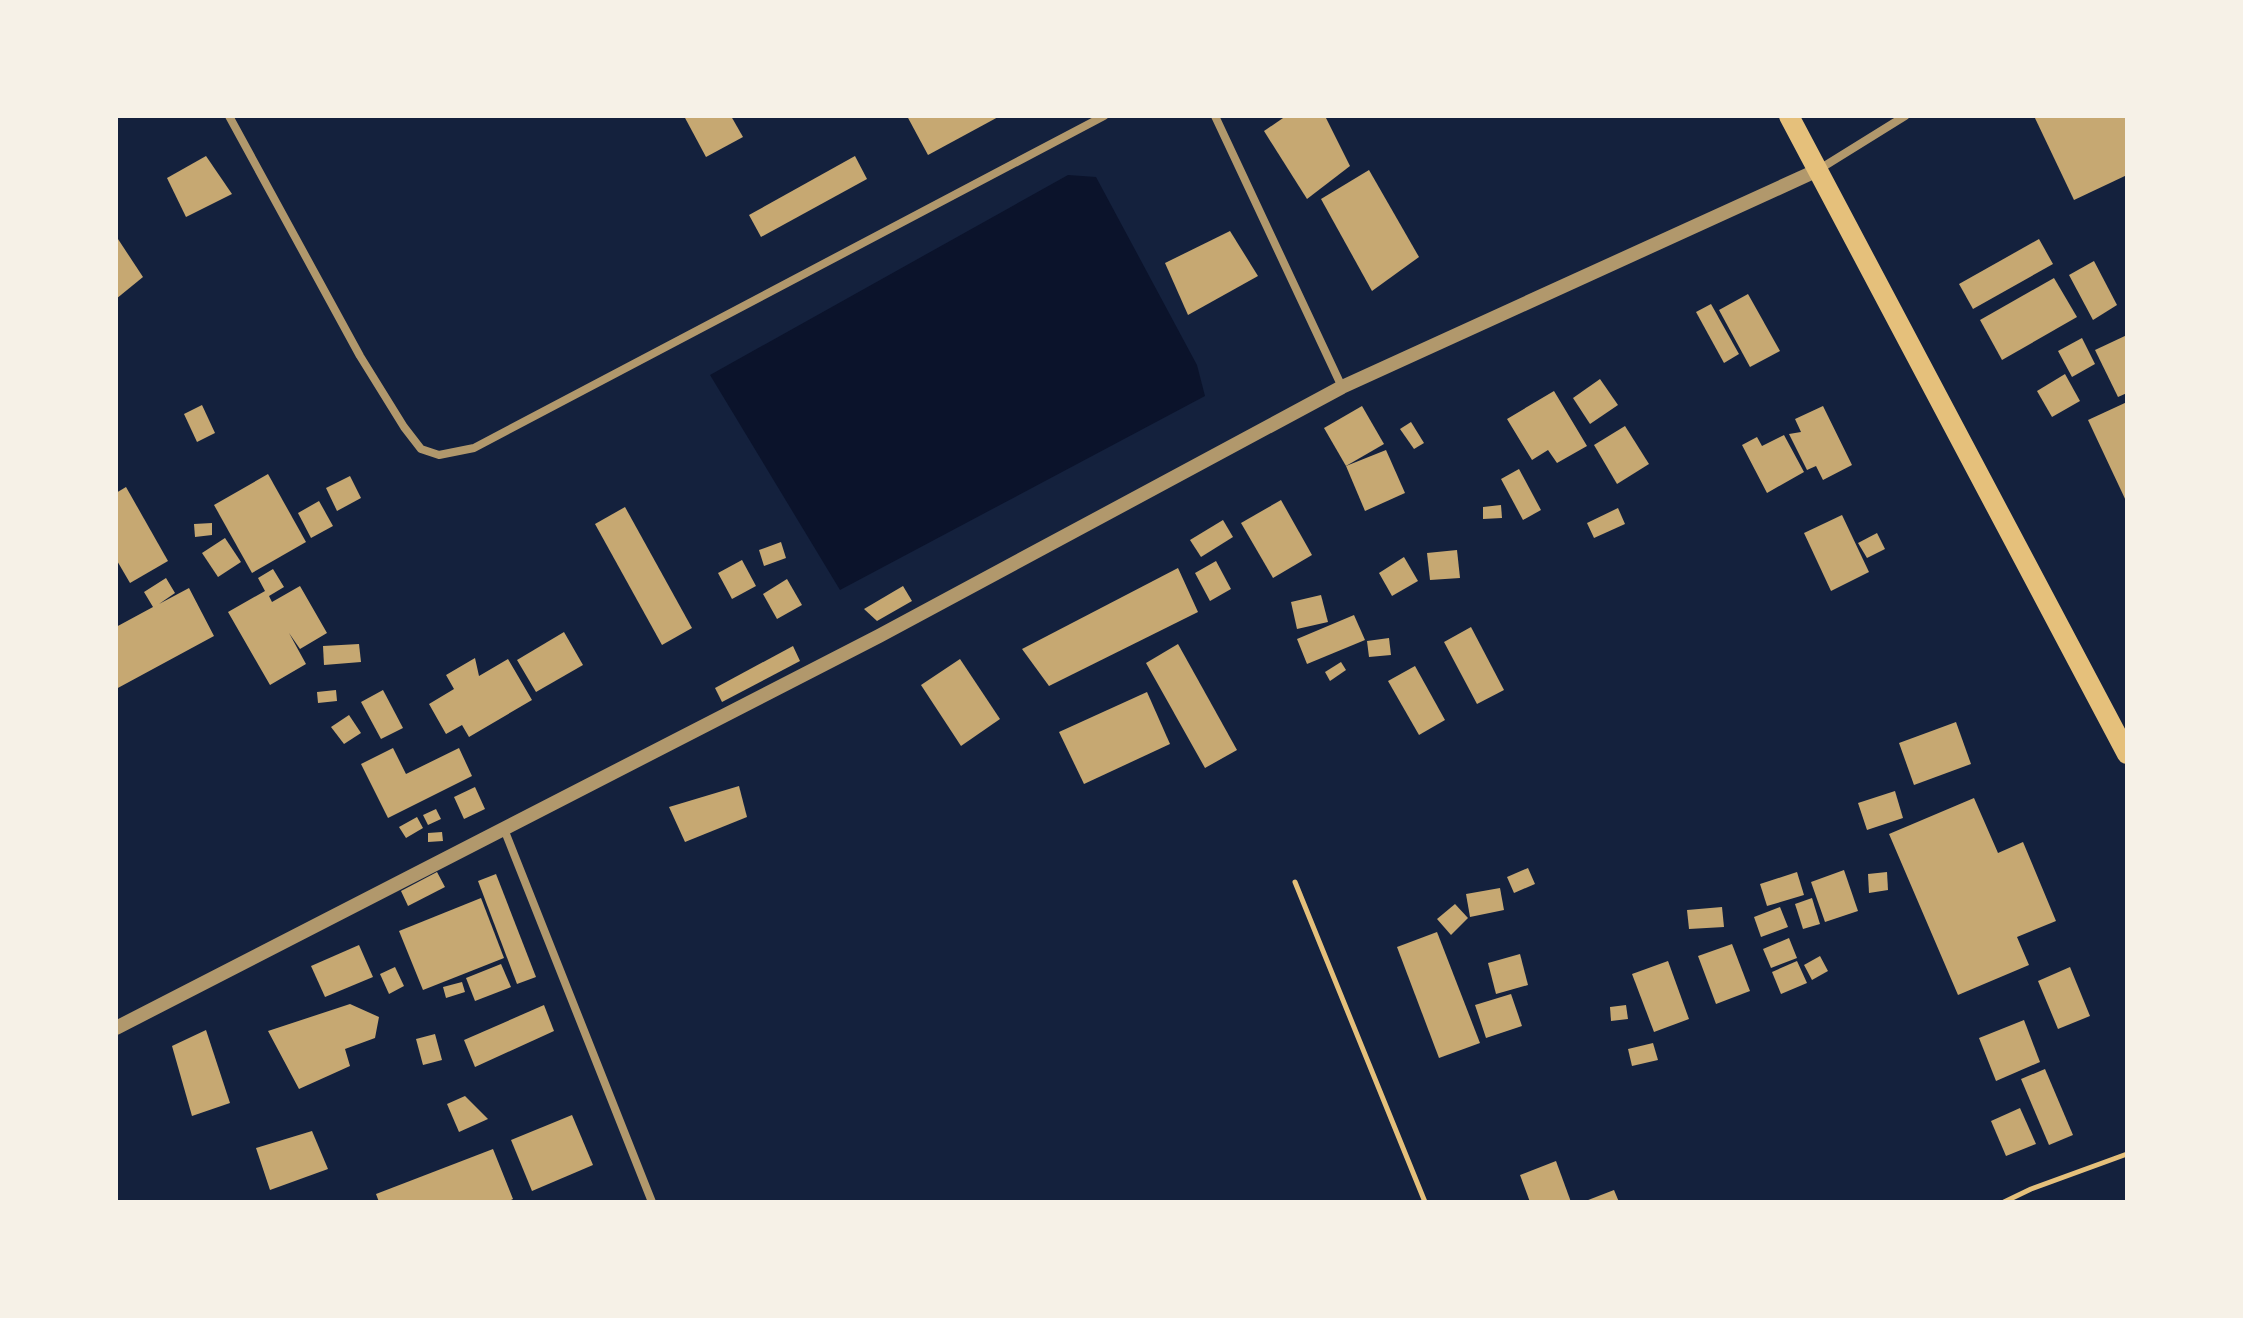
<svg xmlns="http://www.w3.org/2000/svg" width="2243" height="1318" viewBox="0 0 2243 1318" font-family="Manrope,sans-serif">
  <rect width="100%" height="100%" fill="#14213d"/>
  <!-- water -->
  <path fill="#0b132b" d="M 1068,175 L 1096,177 L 1197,365 L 1205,396 L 840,590 L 710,375 Z"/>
  <!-- building -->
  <g fill="#c6a872">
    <path d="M 684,116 L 731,116 L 743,137 L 706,157 Z"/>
    <path d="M 907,116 L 1000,116 L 928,155 Z"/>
    <path d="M 1286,116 L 1325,116 L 1350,166 L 1307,199 L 1264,131 Z"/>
    <path d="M 2034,116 L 2127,116 L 2127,175 L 2074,200 Z"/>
    <path d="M 206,156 L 232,194 L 186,217 L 167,178 Z"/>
    <path d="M 855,156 L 867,179 L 761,237 L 749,215 Z"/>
    <path d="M 1369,170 L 1419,257 L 1372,291 L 1321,199 Z"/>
    <path d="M 1230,231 L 1258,276 L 1188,315 L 1165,263 Z"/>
    <path d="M 116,236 L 143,277 L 116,299 Z"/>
    <path d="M 2039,239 L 2053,264 L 1973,309 L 1959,284 Z"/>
    <path d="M 2094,261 L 2117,305 L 2093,320 L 2069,275 Z"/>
    <path d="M 2054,278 L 2077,317 L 2002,360 L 1980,320 Z"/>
    <path d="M 1748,294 L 1780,351 L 1750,367 L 1719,310 Z"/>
    <path d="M 1711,304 L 1739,354 L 1724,363 L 1696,312 Z"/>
    <path d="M 2127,335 L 2127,393 L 2118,397 L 2095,350 Z"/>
    <path d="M 2082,338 L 2095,364 L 2072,377 L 2058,351 Z"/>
    <path d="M 2065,374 L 2080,401 L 2052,417 L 2037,391 Z"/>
    <path d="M 1600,379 L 1618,405 L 1590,424 L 1573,398 Z"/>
    <path d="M 1554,391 L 1587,446 L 1557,463 L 1548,450 L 1532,460 L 1507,419 Z"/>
    <path d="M 2127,402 L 2127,503 L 2088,420 Z"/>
    <path d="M 202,405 L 215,433 L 197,442 L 184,414 Z"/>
    <path d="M 1362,406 L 1384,444 L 1346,466 L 1324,428 Z"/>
    <path d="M 1823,406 L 1852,465 L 1823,480 L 1816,466 L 1807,470 L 1789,434 L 1801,432 L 1795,419 Z"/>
    <path d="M 1411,422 L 1424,443 L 1414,449 L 1400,429 Z"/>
    <path d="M 1625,426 L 1649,464 L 1617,484 L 1594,445 Z"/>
    <path d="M 1784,435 L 1804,472 L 1767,493 L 1742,445 L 1757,437 L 1762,446 Z"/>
    <path d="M 1386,450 L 1405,493 L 1365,511 L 1346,466 Z"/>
    <path d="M 1519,469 L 1541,510 L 1523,520 L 1501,479 Z"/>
    <path d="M 268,474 L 306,542 L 252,573 L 214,505 Z"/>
    <path d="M 350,476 L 361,498 L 337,511 L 326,488 Z"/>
    <path d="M 126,487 L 168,561 L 130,583 L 116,559 L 116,493 Z"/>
    <path d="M 1281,500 L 1312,555 L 1273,578 L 1241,523 Z"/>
    <path d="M 319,501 L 333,526 L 311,538 L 298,513 Z"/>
    <path d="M 1501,505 L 1502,518 L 1483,519 L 1483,507 Z"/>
    <path d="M 625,507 L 692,628 L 662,645 L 595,524 Z"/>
    <path d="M 1618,508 L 1625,524 L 1594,538 L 1587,523 Z"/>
    <path d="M 1842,515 L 1869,572 L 1831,591 L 1804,533 Z"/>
    <path d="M 1223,520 L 1233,537 L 1201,557 L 1190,540 Z"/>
    <path d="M 212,523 L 212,535 L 195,537 L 194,524 Z"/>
    <path d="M 1877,533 L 1885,549 L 1867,558 L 1858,543 Z"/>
    <path d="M 225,538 L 241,562 L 218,577 L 202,553 Z"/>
    <path d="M 781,542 L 786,558 L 764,566 L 759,550 Z"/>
    <path d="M 1457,550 L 1460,578 L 1430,580 L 1427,553 Z"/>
    <path d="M 1404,557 L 1418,581 L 1392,596 L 1379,573 Z"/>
    <path d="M 742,560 L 756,586 L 732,599 L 718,573 Z"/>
    <path d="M 1216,561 L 1231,589 L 1210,601 L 1195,573 Z"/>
    <path d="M 1178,568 L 1198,612 L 1049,686 L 1022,649 Z"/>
    <path d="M 273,569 L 284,587 L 269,596 L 272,602 L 300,586 L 327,633 L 300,649 L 289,633 L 306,664 L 270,685 L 228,612 L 265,591 L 258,578 Z"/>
    <path d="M 166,578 L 175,593 L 159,604 L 189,588 L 214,636 L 116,689 L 116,627 L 153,607 L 144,592 Z"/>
    <path d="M 787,579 L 802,605 L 777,619 L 763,594 Z"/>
    <path d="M 903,586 L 912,601 L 877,621 L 864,609 Z"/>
    <path d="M 1321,595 L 1328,622 L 1297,629 L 1291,602 Z"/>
    <path d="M 1354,615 L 1365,640 L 1307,664 L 1297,639 Z"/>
    <path d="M 1471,627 L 1504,690 L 1477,704 L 1444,642 Z"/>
    <path d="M 564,632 L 583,665 L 536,692 L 517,660 Z"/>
    <path d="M 1389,638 L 1391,655 L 1369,657 L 1367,641 Z"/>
    <path d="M 359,644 L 361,662 L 324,665 L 323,646 Z"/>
    <path d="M 1178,644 L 1237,750 L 1205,768 L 1146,663 Z"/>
    <path d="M 793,646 L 800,661 L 722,702 L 715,688 Z"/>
    <path d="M 475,658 L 479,676 L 508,659 L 532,700 L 469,737 L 462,725 L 446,734 L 429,704 L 454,689 L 446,675 Z"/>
    <path d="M 960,659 L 1000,719 L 961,746 L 921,685 Z"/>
    <path d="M 1341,662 L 1346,670 L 1330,681 L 1325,672 Z"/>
    <path d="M 1415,666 L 1445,720 L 1419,735 L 1388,681 Z"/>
    <path d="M 336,690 L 337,701 L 318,703 L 317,692 Z"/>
    <path d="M 383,690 L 403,728 L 381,739 L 361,702 Z"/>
    <path d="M 1147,692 L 1170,744 L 1084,784 L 1059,732 Z"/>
    <path d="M 349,715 L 361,733 L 344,744 L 331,727 Z"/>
    <path d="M 1956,722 L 1971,764 L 1914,785 L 1899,743 Z"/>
    <path d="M 393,748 L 406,774 L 459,748 L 472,776 L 388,818 L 361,764 Z"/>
    <path d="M 739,786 L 747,817 L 685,842 L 669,807 Z"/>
    <path d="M 475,787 L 485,809 L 464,819 L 454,797 Z"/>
    <path d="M 1895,791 L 1903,818 L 1867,830 L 1858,803 Z"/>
    <path d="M 1974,798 L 1998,853 L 2023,842 L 2056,921 L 2017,937 L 2029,965 L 1958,995 L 1889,834 Z"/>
    <path d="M 436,809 L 441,819 L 428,825 L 423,815 Z"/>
    <path d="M 417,817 L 423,828 L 406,838 L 399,827 Z"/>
    <path d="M 442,832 L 443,841 L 428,842 L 428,833 Z"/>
    <path d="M 1528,868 L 1535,884 L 1514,893 L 1507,877 Z"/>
    <path d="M 1844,870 L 1858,911 L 1825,922 L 1811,882 Z"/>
    <path d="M 437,872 L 445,887 L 408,906 L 401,891 Z"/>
    <path d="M 1797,872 L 1804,895 L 1767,906 L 1760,884 Z"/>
    <path d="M 1887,872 L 1888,890 L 1869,893 L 1868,874 Z"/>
    <path d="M 496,874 L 536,977 L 517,984 L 478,881 Z"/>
    <path d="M 1500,888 L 1504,910 L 1470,917 L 1466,894 Z"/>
    <path d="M 481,898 L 504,958 L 423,990 L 399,931 Z"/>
    <path d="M 1812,898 L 1820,924 L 1803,929 L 1795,904 Z"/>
    <path d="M 1455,904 L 1468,918 L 1451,935 L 1437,919 Z"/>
    <path d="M 1722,907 L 1724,927 L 1689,929 L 1687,910 Z"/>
    <path d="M 1780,907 L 1788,927 L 1761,937 L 1754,917 Z"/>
    <path d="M 1437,932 L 1480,1043 L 1439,1058 L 1397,947 Z"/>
    <path d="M 1789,938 L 1797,958 L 1771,968 L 1763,949 Z"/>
    <path d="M 1732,944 L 1750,991 L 1716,1004 L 1698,956 Z"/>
    <path d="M 359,945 L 373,977 L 325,997 L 311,966 Z"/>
    <path d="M 1520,954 L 1528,985 L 1496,994 L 1488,963 Z"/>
    <path d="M 1820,956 L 1828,971 L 1812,980 L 1804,965 Z"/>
    <path d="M 1668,961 L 1689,1019 L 1654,1032 L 1632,974 Z"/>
    <path d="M 1797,961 L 1807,983 L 1781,994 L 1772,972 Z"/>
    <path d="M 501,964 L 511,987 L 475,1001 L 466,978 Z"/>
    <path d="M 395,967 L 404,986 L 389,994 L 380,974 Z"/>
    <path d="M 2070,967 L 2090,1016 L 2058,1029 L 2038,981 Z"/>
    <path d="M 462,982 L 465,992 L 446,998 L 443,987 Z"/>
    <path d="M 1511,994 L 1522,1026 L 1486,1038 L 1475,1005 Z"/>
    <path d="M 350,1004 L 379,1017 L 375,1038 L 345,1049 L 350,1066 L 299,1089 L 268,1031 Z"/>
    <path d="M 544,1005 L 554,1031 L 475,1067 L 464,1040 Z"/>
    <path d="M 1626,1005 L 1628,1019 L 1611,1021 L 1610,1007 Z"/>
    <path d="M 2024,1020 L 2040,1062 L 1996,1081 L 1979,1038 Z"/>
    <path d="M 206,1030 L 230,1103 L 192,1116 L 172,1046 Z"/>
    <path d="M 435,1034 L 442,1060 L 423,1065 L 416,1039 Z"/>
    <path d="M 1653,1043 L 1658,1060 L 1632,1066 L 1628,1049 Z"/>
    <path d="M 2045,1069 L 2073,1135 L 2049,1145 L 2021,1079 Z"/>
    <path d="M 465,1096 L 488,1119 L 459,1132 L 447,1104 Z"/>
    <path d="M 2020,1108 L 2036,1144 L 2006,1156 L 1991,1121 Z"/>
    <path d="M 572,1115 L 593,1165 L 532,1191 L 511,1140 Z"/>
    <path d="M 312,1131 L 328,1169 L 270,1190 L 256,1148 Z"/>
    <path d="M 493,1149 L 513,1199 L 507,1202 L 379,1202 L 376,1194 Z"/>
    <path d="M 1556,1161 L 1571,1202 L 1530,1202 L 1520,1175 Z"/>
    <path d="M 1614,1190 L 1619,1202 L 1583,1202 Z"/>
  </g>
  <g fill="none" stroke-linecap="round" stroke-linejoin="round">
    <!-- path -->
    <g stroke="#e5c07b" stroke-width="5">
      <path d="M 1295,882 L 1425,1202"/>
      <path d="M 2004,1202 L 2031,1189 L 2127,1154"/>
    </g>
    <!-- minor -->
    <g stroke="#b1986c" stroke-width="8">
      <path d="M 229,116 L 360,356 L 404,427 L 421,449 L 439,455 L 474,448 L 1104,116"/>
      <path d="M 1215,116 L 1342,387"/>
      <path d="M 1818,170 L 1905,116"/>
      <path d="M 504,829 L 652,1202"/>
    </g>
    <!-- tertiary -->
    <path stroke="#b1986c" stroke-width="14" d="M 116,1028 L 879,636 L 1342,387 L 1818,170"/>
    <!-- primary -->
    <path stroke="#e5c07b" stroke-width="20" d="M 1789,116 L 2127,754"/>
  </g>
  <!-- border -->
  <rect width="2243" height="1318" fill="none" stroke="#f6f1e7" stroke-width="236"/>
</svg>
